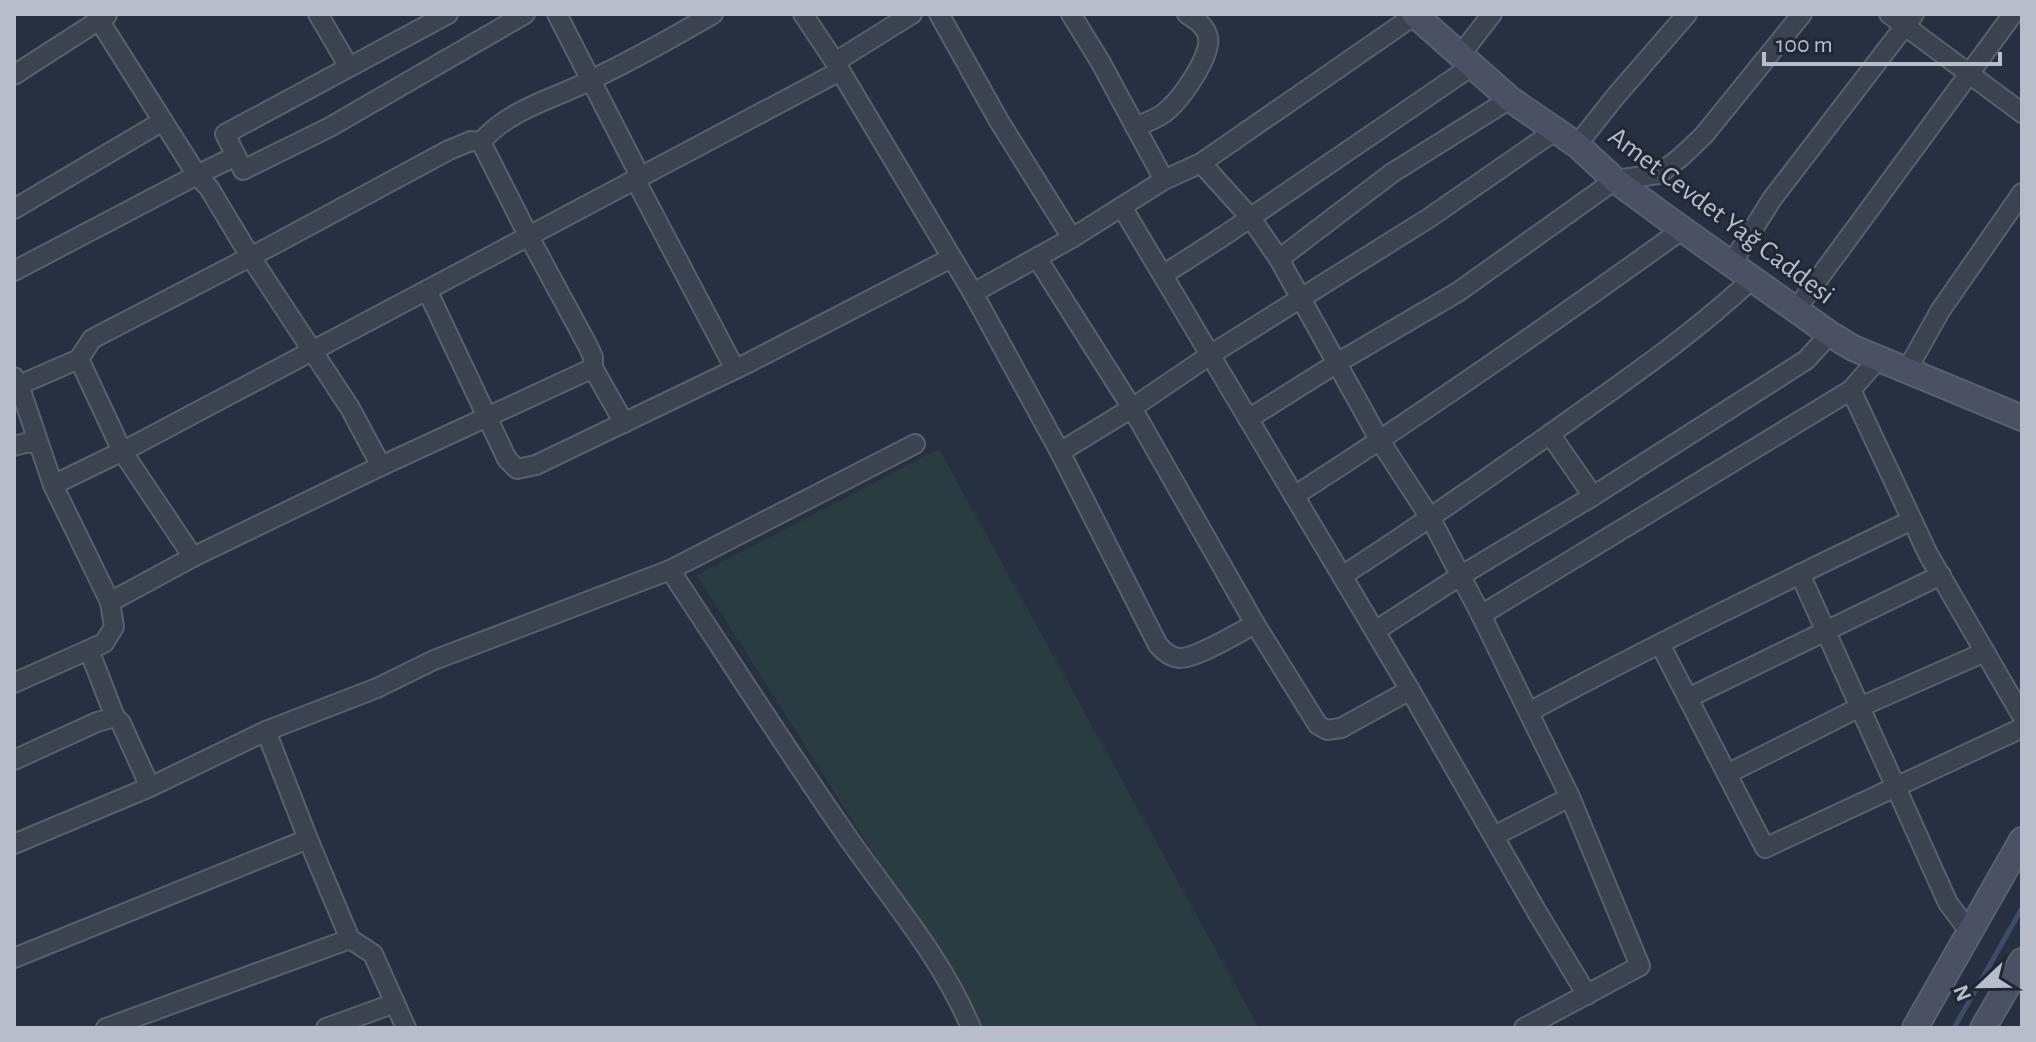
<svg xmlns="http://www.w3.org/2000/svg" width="2036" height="1042" viewBox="0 0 2036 1042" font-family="'Alegreya Sans',sans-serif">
  <rect width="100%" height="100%" fill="#273040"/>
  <!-- green -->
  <path fill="#293c41" d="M 939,449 L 1259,1028 L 984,1028 L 697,575 Z"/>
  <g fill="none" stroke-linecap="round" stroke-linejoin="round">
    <!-- stream -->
    <path stroke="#3d4c68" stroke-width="5" d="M 1954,1028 L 2022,908"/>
    <defs>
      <g id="street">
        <path d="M 318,14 L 349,67"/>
        <path d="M 557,14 L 640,176"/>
        <path d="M 803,14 L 835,62"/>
        <path d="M 912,14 L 835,62 L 973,293 L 1060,452 L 1158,645 C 1164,652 1170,657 1179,658 C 1196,659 1239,632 1255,624"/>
        <path d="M 939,14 L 999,121 L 1072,238"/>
        <path d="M 1071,14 L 1101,63 L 1164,180"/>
        <path d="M 1889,14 L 2022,113"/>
        <path d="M 99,20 L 197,175 L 236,156 L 225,134 L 448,14"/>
        <path d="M 1461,54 L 1492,14"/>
        <path d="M 14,75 L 107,15"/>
        <path d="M 1135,127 C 1145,123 1156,119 1164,113 C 1180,101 1212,56 1208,37 C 1205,25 1196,20 1187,14"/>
        <path d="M 481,142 C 510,108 555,99 593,79 C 634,59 674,37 713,14"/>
        <path d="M 1577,145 L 1615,97 L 1687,14"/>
        <path d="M 236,156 L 243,170 L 330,127 L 525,14"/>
        <path d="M 1201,163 L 1415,15"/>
        <path d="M 635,179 L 735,369"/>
        <path d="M 1122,207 L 1410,690 L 1537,912 L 1587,995"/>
        <path d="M 14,209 L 163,121"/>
        <path d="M 1037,258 L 1132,408 L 1255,624 L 1318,725 L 1327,730 L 1341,728 L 1410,690"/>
        <path d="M 1279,259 L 1392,173 L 1510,99"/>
        <path d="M 1732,263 L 1772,199 L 1914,14"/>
        <path d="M 14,271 L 197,175 L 209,188 L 250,256 L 350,408 L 381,466"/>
        <path d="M 1163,275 L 1225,235 L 1472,66"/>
        <path d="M 427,290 L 507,459 L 517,469 L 536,465 L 748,363 L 951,258"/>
        <path d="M 973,293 L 1072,238 L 1164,180 L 1201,163 L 1250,217 L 1279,259 L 1380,441 L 1431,519 L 1481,615 L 1570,797 L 1640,966 L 1524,1028"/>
        <path d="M 1797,308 L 2013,14"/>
        <path d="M 79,359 L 122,451 L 193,557"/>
        <path d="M 1907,370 L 1940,311 L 2022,193"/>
        <path d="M 14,377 L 19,385 L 53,485 L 110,602 L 114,627 L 104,643 L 14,683"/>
        <path d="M 19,385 L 79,359 L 92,339 L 273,245 L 449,150 L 471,141 L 481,142 L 528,235 L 588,346 L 593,357 L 593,368 L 624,423"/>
        <path d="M 1851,390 L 1928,554 L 2022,716"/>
        <path d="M 1248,419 L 1337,363 L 1458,292 L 1615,180 L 1659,174 L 1682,156 L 1704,135 L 1802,14"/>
        <path d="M 1550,434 L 1593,496"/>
        <path d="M 14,446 L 25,443 L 38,443"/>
        <path d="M 1060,452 L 1132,408 L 1210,355 L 1429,218 L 1556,130"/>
        <path d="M 53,485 L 129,448 L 840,71"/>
        <path d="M 1294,496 C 1427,411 1555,321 1683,229"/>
        <path d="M 670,570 C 727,656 783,744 842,829 C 886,894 941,955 971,1028"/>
        <path d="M 1800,574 L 1948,903 L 1963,923 L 1972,928"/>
        <path d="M 1342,576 C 1421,525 1498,471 1574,417 C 1636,373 1698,330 1753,278"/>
        <path d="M 110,602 L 193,557 L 381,466 L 593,368"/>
        <path d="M 1481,615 L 1851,390 L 1879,358"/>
        <path d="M 1375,631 L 1460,576 L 1593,496 L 1806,360 L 1830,334"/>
        <path d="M 1660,644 L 1765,848 L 2022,728"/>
        <path d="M 89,650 L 115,717"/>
        <path d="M 1688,698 L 1941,575"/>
        <path d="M 1529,712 C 1655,644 1783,582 1912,520"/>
        <path d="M 266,731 L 308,839 L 350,939 L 373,954 L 406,1028"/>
        <path d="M 14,760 L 97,722 L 115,717 L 121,723 L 150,787"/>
        <path d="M 1727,774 L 1860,707 L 1985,652"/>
        <path d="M 1494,836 L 1570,797"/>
        <path d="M 14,844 L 150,787 L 266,731 L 377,688 L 434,660 L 670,570 L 915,444"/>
        <path d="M 14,958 L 308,839"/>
        <path d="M 106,1028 L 350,939"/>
        <path d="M 326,1028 L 395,1003"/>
      </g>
      <g id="secondary">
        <path d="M 1414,14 L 1510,99 L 1577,145 L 1615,180 L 1668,219 L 1830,334 L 1853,348 L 2022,418"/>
        <path d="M 1915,1028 L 2022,840"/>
        <path d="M 1983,1028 L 2022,961"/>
      </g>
    </defs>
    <!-- street casing -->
    <use href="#street" stroke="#59606d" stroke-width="22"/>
    <!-- secondary casing -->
    <use href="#secondary" stroke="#59606d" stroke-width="28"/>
    <!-- street -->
    <use href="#street" stroke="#3b4250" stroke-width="18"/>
    <!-- secondary -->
    <use href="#secondary" stroke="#495162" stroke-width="24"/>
  </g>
  <g text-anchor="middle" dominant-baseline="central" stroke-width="6" stroke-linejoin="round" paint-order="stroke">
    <!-- street labels -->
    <g font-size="28" fill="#b7bdca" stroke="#202735">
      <text transform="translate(1721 216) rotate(37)">Amet Cevdet Yağ Caddesi</text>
    </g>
  </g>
  <!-- border -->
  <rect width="2036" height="1042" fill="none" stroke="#b7bdca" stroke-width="32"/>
  <!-- north arrow -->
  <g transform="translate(1980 986) rotate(248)" stroke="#202735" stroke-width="6" paint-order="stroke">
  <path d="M0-6L14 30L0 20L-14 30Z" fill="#b7bdca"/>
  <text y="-12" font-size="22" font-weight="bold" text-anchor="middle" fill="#b7bdca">N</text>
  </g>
  <!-- scale -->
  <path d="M1764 52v12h236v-12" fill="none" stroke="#b7bdca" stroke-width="4"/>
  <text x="1776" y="52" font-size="24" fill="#b7bdca" stroke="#202735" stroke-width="6" paint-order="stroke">100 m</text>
</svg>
